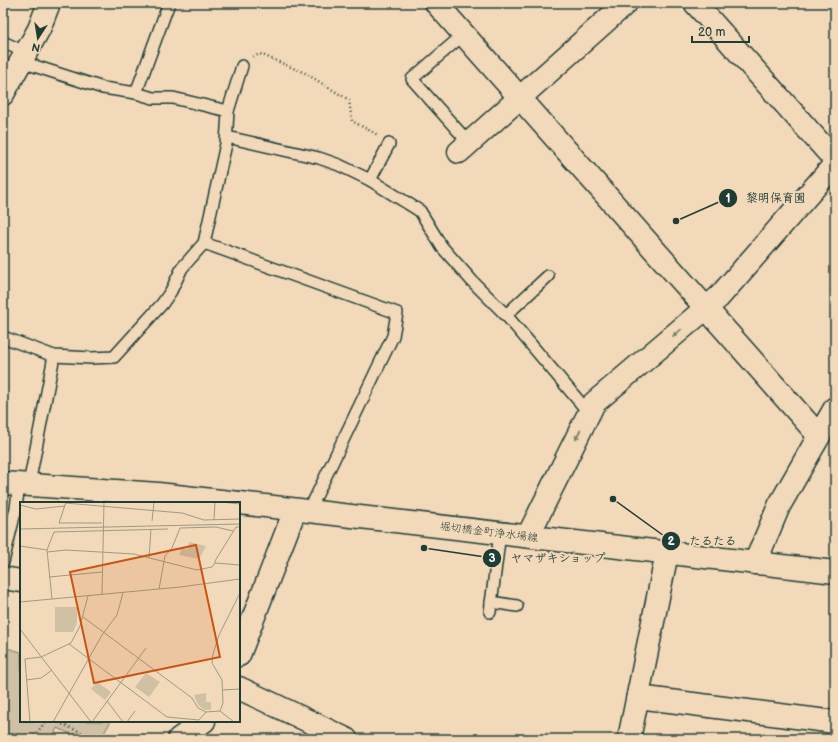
<svg xmlns="http://www.w3.org/2000/svg" width="838" height="742" viewBox="0 0 838 742" font-family="'Balsamiq Sans','Klee One',sans-serif">
  <rect width="100%" height="100%" fill="#f2d9ba"/>
  <filter id="ink" filterUnits="userSpaceOnUse"><feTurbulence type="fractalNoise" baseFrequency=".025" numOctaves="2"/><feDisplacementMap in="SourceGraphic" scale="8" xChannelSelector="R" yChannelSelector="G"/><feConvolveMatrix kernelMatrix="1 2 1 2 8 2 1 2 1" color-interpolation-filters="sRGB"/></filter>
  <g filter="url(#ink)">
    <!-- green -->
    <path fill="#d0c0a4" stroke="#787e6c" d="M 3,647 L 21,652 L 21,721 L 111,721 L 104,733 L 116,739 L 83,739 L 57,728 L 52,739 L 3,739 Z"/>
    <g fill="none" stroke-linecap="round" stroke-linejoin="round">
      <defs>
        <g id="service">
          <path d="M 464,34 L 412,79 L 469,143"/>
          <path d="M 3,42 L 27,53"/>
          <path d="M 136,93 L 169,3"/>
          <path d="M 228,111 L 242,66"/>
          <path d="M 227,137 L 319,158 L 339,165 L 370,180 L 420,211 L 442,247 L 472,281 L 506,315 L 589,413"/>
          <path d="M 370,180 L 389,144"/>
          <path d="M 204,243 L 397,313 L 393,336 L 309,511"/>
          <path d="M 506,315 L 548,276"/>
          <path d="M 3,337 L 54,356 L 91,358 L 114,357 L 162,304 L 171,291 L 182,268 L 204,243 L 226,144 L 228,111 L 173,98 L 153,98 L 136,93 L 103,88 L 22,62"/>
          <path d="M 29,484 L 54,356"/>
          <path d="M 3,562 L 16,508 L 19,484"/>
          <path d="M 491,602 L 517,606"/>
          <path d="M 490,612 L 500,533"/>
        </g>
        <g id="minor">
          <path d="M 436,3 L 819,436"/>
          <path d="M 695,3 L 835,160"/>
          <path d="M 3,94 L 39,29 L 49,3"/>
          <path d="M 528,536 L 594,403 L 719,297 L 835,164"/>
          <path d="M 755,563 L 779,506 L 835,408"/>
          <path d="M 3,578 L 21,581"/>
          <path d="M 239,655 L 295,510"/>
          <path d="M 239,688 L 346,739"/>
          <path d="M 638,697 L 835,722"/>
          <path d="M 179,739 L 204,721"/>
          <path d="M 629,739 L 667,553"/>
        </g>
        <g id="tertiary">
          <path d="M 459,152 L 626,3"/>
          <path d="M 3,483 L 158,494 L 239,503"/>
          <path d="M 239,503 L 835,572"/>
        </g>
      </defs>
      <!-- service casing -->
      <use href="#service" stroke="#1f3d34" stroke-width="14"/>
      <!-- minor casing -->
      <use href="#minor" stroke="#1f3d34" stroke-width="25"/>
      <!-- tertiary casing -->
      <use href="#tertiary" stroke="#1f3d34" stroke-width="25"/>
      <!-- path -->
      <g stroke="#1f3d34" stroke-width="2.5" stroke-dasharray="1 3" stroke-linecap="butt">
        <path d="M 253,57 L 260,54 L 305,73 L 349,100 L 352,121 L 378,135"/>
        <path d="M 55,721 L 97,739"/>
        <path d="M 32,739 L 46,721"/>
      </g>
      <!-- service -->
      <use href="#service" stroke="#f2d9ba" stroke-width="11"/>
      <!-- minor -->
      <use href="#minor" stroke="#f2d9ba" stroke-width="22"/>
      <!-- tertiary -->
      <use href="#tertiary" stroke="#f2d9ba" stroke-width="22"/>
    </g>
    <!-- one-way arrows -->
    <defs><path id="oneway-solid" d="M-6-.8H1V-3.2L6.5 0L1 3.2V.8H-6Z"/></defs>
    <g fill="#7e8370">
      <use href="#oneway-solid" transform="translate(677 333) rotate(140)"/>
      <use href="#oneway-solid" transform="translate(578 435) rotate(116)"/>
    </g>
  </g>
  <g text-anchor="middle" dominant-baseline="central" stroke-width="4" stroke-linejoin="round" paint-order="stroke">
    <!-- street labels -->
    <g font-size="11" fill="#1f3d34" stroke="#f2d9ba">
      <text transform="translate(489 532) rotate(7)">堀切橋金町浄水場線</text>
    </g>
  </g>
  <!-- overview -->
  <g transform="translate(20 502)">
    <rect width="220" height="220" fill="#f2d9ba"/>
    <path d="M 169,40 L 186,44 L 179,57 L 159,53 L 161,48 L 153,46 L 168,47 ZM 35,105 L 57,105 L 57,121 L 53,130 L 35,130 ZM 126,171 L 140,180 L 129,195 L 115,185 ZM 77,180 L 91,190 L 85,198 L 71,187 ZM 186,191 L 186,200 L 191,200 L 191,208 L 185,208 L 179,204 L 175,196 L 174,193 Z" fill="#d0c0a4"/>
    <path fill="none" stroke="#9e9b84" stroke-width="1" d="M 46,0 L 39,21 L 82,21M 200,0 L 220,2M 45,1 L 162,11 L 184,18 L 220,17M 0,3 L 16,7 L 45,4M 194,18 L 195,0M 132,19 L 134,0M 220,25 L 216,25 L 195,59 L 195,61 L 220,63M 0,27 L 220,22M 0,44 L 27,48M 27,50 L 46,48 L 114,52 L 177,68 L 192,65 L 195,61M 129,56 L 131,27M 29,75 L 82,70M 139,87 L 145,54 L 152,46 L 160,26 L 196,25 L 213,29M 82,93 L 84,0M 32,97 L 27,48 L 34,30 L 148,27M 0,100 L 160,85 L 220,77M 63,115 L 172,196 L 178,206 L 186,210 L 200,209 L 214,220M 0,127 L 71,220M 49,142 L 147,215 L 179,218 L 186,210M 6,178 L 21,176 L 32,168M 202,188 L 220,187M 87,199 L 103,220M 200,209 L 203,201 L 202,178 L 192,161 L 193,152 L 199,133 L 220,91M 10,220 L 5,157 L 21,155 L 51,141 L 60,124 L 68,94M 33,220 L 82,133 L 97,113 L 103,91M 72,220 L 126,146M 107,220 L 115,209"/>
    <path fill="#ca5512" fill-opacity="0.15" stroke="#ca5512" stroke-width="2" d="M 176,43 L 200,155 L 74,181 L 50,70 Z"/>
    <rect width="220" height="220" fill="none" stroke="#1f3d34" stroke-width="2"/>
  </g>
  <!-- callouts -->
  <path fill="none" stroke="#1f3d34" stroke-width="1.5" d="M676 221L728 198M613 499L671 541M424 548L492 558"/>
  <g fill="#1f3d34" stroke="#f2d9ba" stroke-width="1.5">
    <circle cx="676" cy="221" r="4"/>
    <circle cx="613" cy="499" r="4"/>
    <circle cx="424" cy="548" r="4"/>
    <circle cx="728" cy="198" r="10"/>
    <circle cx="671" cy="541" r="10"/>
    <circle cx="492" cy="558" r="10"/>
  </g>
  <g font-size="12" text-anchor="middle" font-weight="bold" fill="#fff">
    <text x="728" y="202">1</text>
    <text x="671" y="545">2</text>
    <text x="492" y="562">3</text>
  </g>
  <g font-size="12" text-anchor="middle" font-weight="bold" fill="#1f3d34" stroke="#f2d9ba" stroke-width="4" stroke-linejoin="round" paint-order="stroke">
    <text x="776" y="202">黎明保育園</text>
    <text x="713" y="545">たるたる</text>
    <text x="558" y="562">ヤマザキショップ</text>
  </g>
  <!-- margin -->
  <rect width="838" height="742" fill="none" stroke="#f2d9ba" stroke-width="16"/>
  <rect x="8" y="8" width="822" height="726" fill="none" stroke="#1f3d34" stroke-width="1.5" filter="url(#ink)"/>
  <!-- north arrow -->
  <g transform="translate(38 38) rotate(192)" stroke="#f2d9ba" stroke-width="3" paint-order="stroke">
  <path d="M0-3L7 15L0 10L-7 15Z" fill="#1f3d34"/>
  <text y="-6" font-size="11" font-weight="bold" text-anchor="middle" fill="#1f3d34">N</text>
  </g>
  <!-- scale -->
  <path d="M692 36v6h57v-6" fill="none" stroke="#1f3d34" stroke-width="2"/>
  <text x="698" y="36" font-size="12" fill="#1f3d34" stroke="#f2d9ba" stroke-width="3" paint-order="stroke">20 m</text>
</svg>
